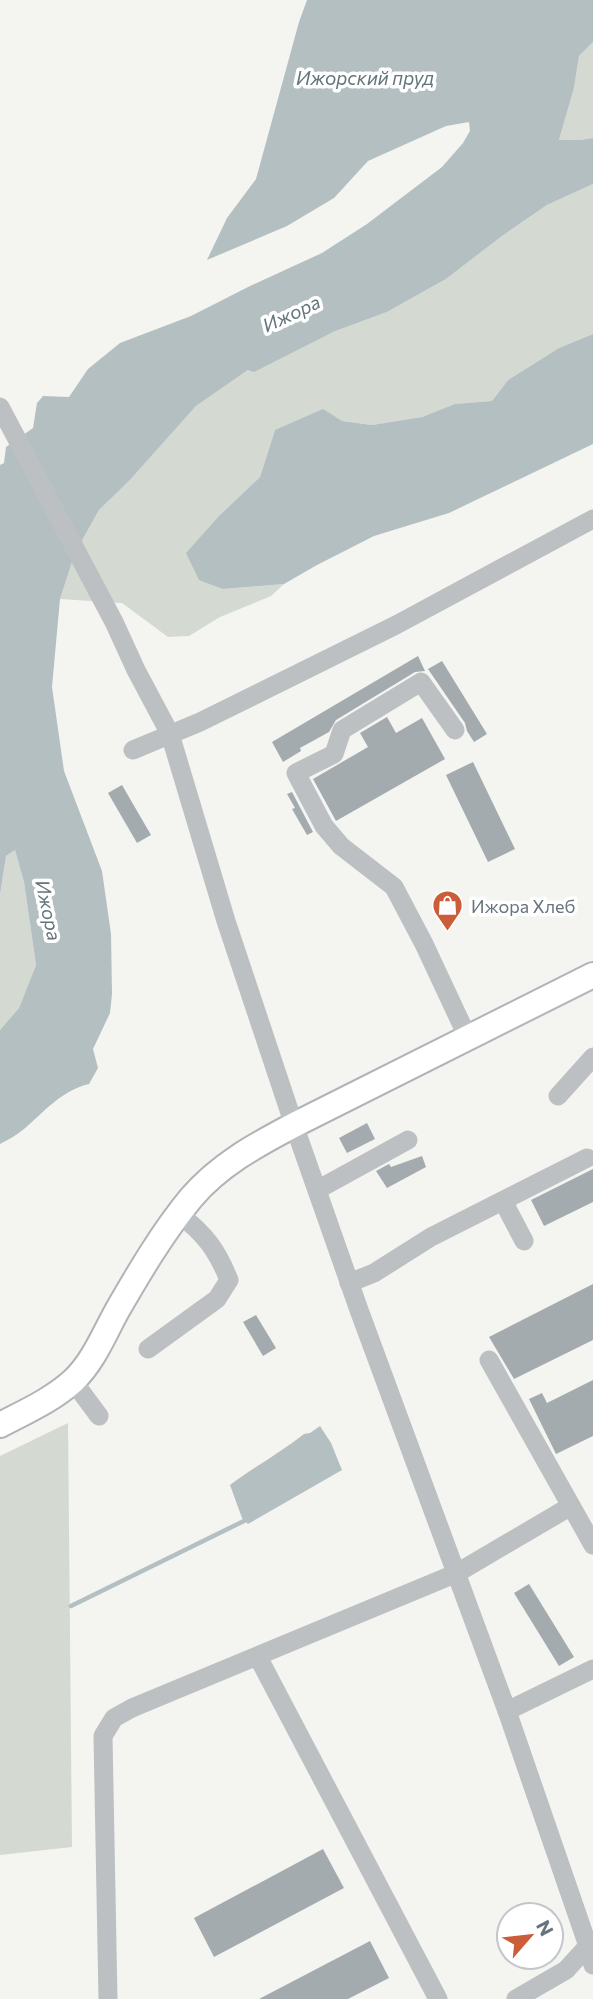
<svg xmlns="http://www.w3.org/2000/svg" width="593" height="1999" viewBox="0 0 593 1999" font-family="Commissioner,sans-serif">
  <rect width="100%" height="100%" fill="#f4f4f1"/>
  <!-- green -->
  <g fill="#d4d9d1">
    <path d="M 593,42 L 593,138 L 580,140 L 559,140 L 574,88 L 579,56 Z"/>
    <path d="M 593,184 L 593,334 L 559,348 L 508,380 L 492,401 L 456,404 L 422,417 L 372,425 L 342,421 L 275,430 L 260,477 L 220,515 L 223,589 L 284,584 L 271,596 L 220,617 L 189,636 L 168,637 L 122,603 L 60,599 L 75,553 L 99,510 L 129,481 L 196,406 L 248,370 L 333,332 L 387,312 L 446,279 L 502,236 L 547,205 Z"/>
    <path d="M 15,850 L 24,882 L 36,965 L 19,1008 L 0,1030 L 0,895 L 6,856 Z"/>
    <path d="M 68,1423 L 72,1847 L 0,1855 L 0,1456 Z"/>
  </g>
  <!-- water -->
  <g fill="#b4bfc2">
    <path d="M 307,0 L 593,0 L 593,42 L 579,56 L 574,88 L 559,140 L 580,140 L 593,138 L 593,184 L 547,205 L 502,236 L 446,279 L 387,312 L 333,332 L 254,372 L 248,370 L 196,406 L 129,481 L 99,510 L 75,553 L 60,599 L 52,687 L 64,771 L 102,871 L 111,934 L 112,994 L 110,1013 L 93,1049 L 98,1068 L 89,1084 C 62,1090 44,1112 24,1129 C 17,1135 8,1140 0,1144 L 0,1030 L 19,1008 L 36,965 L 24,882 L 15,850 L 6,856 L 0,895 L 0,465 L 4,463 L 6,447 L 33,428 L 37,403 L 43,396 L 69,397 L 88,369 L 120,343 L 191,316 L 250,286 L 322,253 L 367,224 L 442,167 L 463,143 L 470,131 L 469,122 L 446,126 L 368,161 L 334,198 L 287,226 L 207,260 L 227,218 L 256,179 L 299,22 Z"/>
    <path d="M 593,334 L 593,444 L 449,513 L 374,536 L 317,565 L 284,584 L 223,589 L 199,580 L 186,553 L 220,515 L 260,477 L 275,430 L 323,409 L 342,421 L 372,425 L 422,417 L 455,404 L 492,401 L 508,380 L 559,348 Z"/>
    <path d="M 320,1426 L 331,1443 L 342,1470 L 248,1524 L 242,1518 L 230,1485 C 254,1467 280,1453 304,1434 L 310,1433 Z"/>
  </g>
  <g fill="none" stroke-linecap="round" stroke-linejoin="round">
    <!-- stream -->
    <path stroke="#b4bfc2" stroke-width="4.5" d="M 71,1606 L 250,1518"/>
  </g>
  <!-- building -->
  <g fill="#a4abaf">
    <path d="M 418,656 L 425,671 L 415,672 L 336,720 L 329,732 L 300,748 L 301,751 L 283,762 L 272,742 Z"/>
    <path d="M 442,661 L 487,734 L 474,742 L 467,731 L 465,723 L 428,669 Z"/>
    <path d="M 387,717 L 396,733 L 422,718 L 445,759 L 336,821 L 313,779 L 368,747 L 360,733 Z"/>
    <path d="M 473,762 L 515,849 L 488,862 L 446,775 Z"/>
    <path d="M 122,785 L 151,835 L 137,843 L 108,793 Z"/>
    <path d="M 292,792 L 313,832 L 307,835 L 292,809 L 295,808 L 287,794 Z"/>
    <path d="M 367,1123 L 375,1139 L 347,1153 L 339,1138 Z"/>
    <path d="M 422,1156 L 426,1167 L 387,1188 L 376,1171 L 389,1164 L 391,1167 Z"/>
    <path d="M 593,1169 L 593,1202 L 544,1226 L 531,1200 Z"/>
    <path d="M 593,1284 L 593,1340 L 514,1379 L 489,1337 Z"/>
    <path d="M 256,1315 L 276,1348 L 263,1356 L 243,1322 Z"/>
    <path d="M 593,1380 L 593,1436 L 556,1454 L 529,1399 L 542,1393 L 547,1403 Z"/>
    <path d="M 529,1584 L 574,1657 L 559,1666 L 514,1593 Z"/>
    <path d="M 323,1849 L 344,1888 L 214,1957 L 194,1918 Z"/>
    <path d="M 370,1941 L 389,1978 L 348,1999 L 259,1999 Z"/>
  </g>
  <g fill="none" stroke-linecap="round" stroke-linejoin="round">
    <defs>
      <path id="major" d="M 0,1425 C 25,1412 52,1400 73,1381 C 94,1361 104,1334 118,1309 C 140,1271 163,1232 191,1198 C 219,1165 256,1145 294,1125 L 593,975"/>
    </defs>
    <!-- major casing -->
    <use href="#major" stroke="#b0b4b7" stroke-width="28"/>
    <!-- minor -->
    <g stroke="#bcc0c2" stroke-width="19">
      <path d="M 0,407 L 114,622 L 136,670 L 170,734 L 226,921 L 294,1125 L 359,1310 L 507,1711 L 588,1946 L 593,1965"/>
      <path d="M 455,730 L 421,682 L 342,730 L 334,754 L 296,773 L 324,826 L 341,846 L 394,887 L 424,944 L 468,1038"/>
      <path d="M 133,750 L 200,722 L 396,625 L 593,519"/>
      <path d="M 558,1096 L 593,1057"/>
      <path d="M 317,1190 L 408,1140"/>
      <path d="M 503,1201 L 524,1241"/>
      <path d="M 349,1283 L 374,1273 L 431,1237 L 587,1158"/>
      <path d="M 148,1349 L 217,1299 L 229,1280 C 217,1250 205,1234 179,1214"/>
      <path d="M 489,1360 L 593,1545"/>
      <path d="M 73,1381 L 99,1416"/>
      <path d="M 258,1657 L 438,1999"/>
      <path d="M 507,1711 L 593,1669"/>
      <path d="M 108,1999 L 103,1736 L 114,1718 L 132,1708 L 457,1573 L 571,1506"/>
      <path d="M 516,1999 L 566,1970 L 588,1946 L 593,1943"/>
    </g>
    <!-- major -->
    <use href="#major" stroke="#fff" stroke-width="24"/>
  </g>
  <!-- icons -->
  <defs>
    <symbol id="shop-pin" viewBox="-11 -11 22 30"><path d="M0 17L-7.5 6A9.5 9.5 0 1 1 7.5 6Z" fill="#cc5d3a" stroke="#fff"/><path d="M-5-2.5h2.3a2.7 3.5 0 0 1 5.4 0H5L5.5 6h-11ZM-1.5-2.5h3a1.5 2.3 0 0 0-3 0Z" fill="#fff"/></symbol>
  </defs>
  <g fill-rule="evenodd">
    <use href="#shop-pin" x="430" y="888" width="35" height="47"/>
  </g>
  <g text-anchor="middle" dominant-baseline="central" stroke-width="7" stroke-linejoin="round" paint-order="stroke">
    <!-- poi labels -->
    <g font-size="18" fill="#67747e" stroke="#fff" text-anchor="start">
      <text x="471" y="906">Ижора Хлеб</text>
    </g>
    <!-- water labels -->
    <g font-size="19" font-style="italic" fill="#63757b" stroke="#fff">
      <text x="365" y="77">Ижорский пруд</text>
      <text transform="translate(291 313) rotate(-25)">Ижора</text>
      <text transform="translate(49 910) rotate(78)">Ижора</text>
    </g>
  </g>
  <!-- north arrow -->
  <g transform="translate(530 1936) rotate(62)"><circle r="33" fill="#ffffff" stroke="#c2c7cb" stroke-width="2"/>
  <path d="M0-5L12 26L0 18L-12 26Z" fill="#cc5d3a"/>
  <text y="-10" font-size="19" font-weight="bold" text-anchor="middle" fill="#67747e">N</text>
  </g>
</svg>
